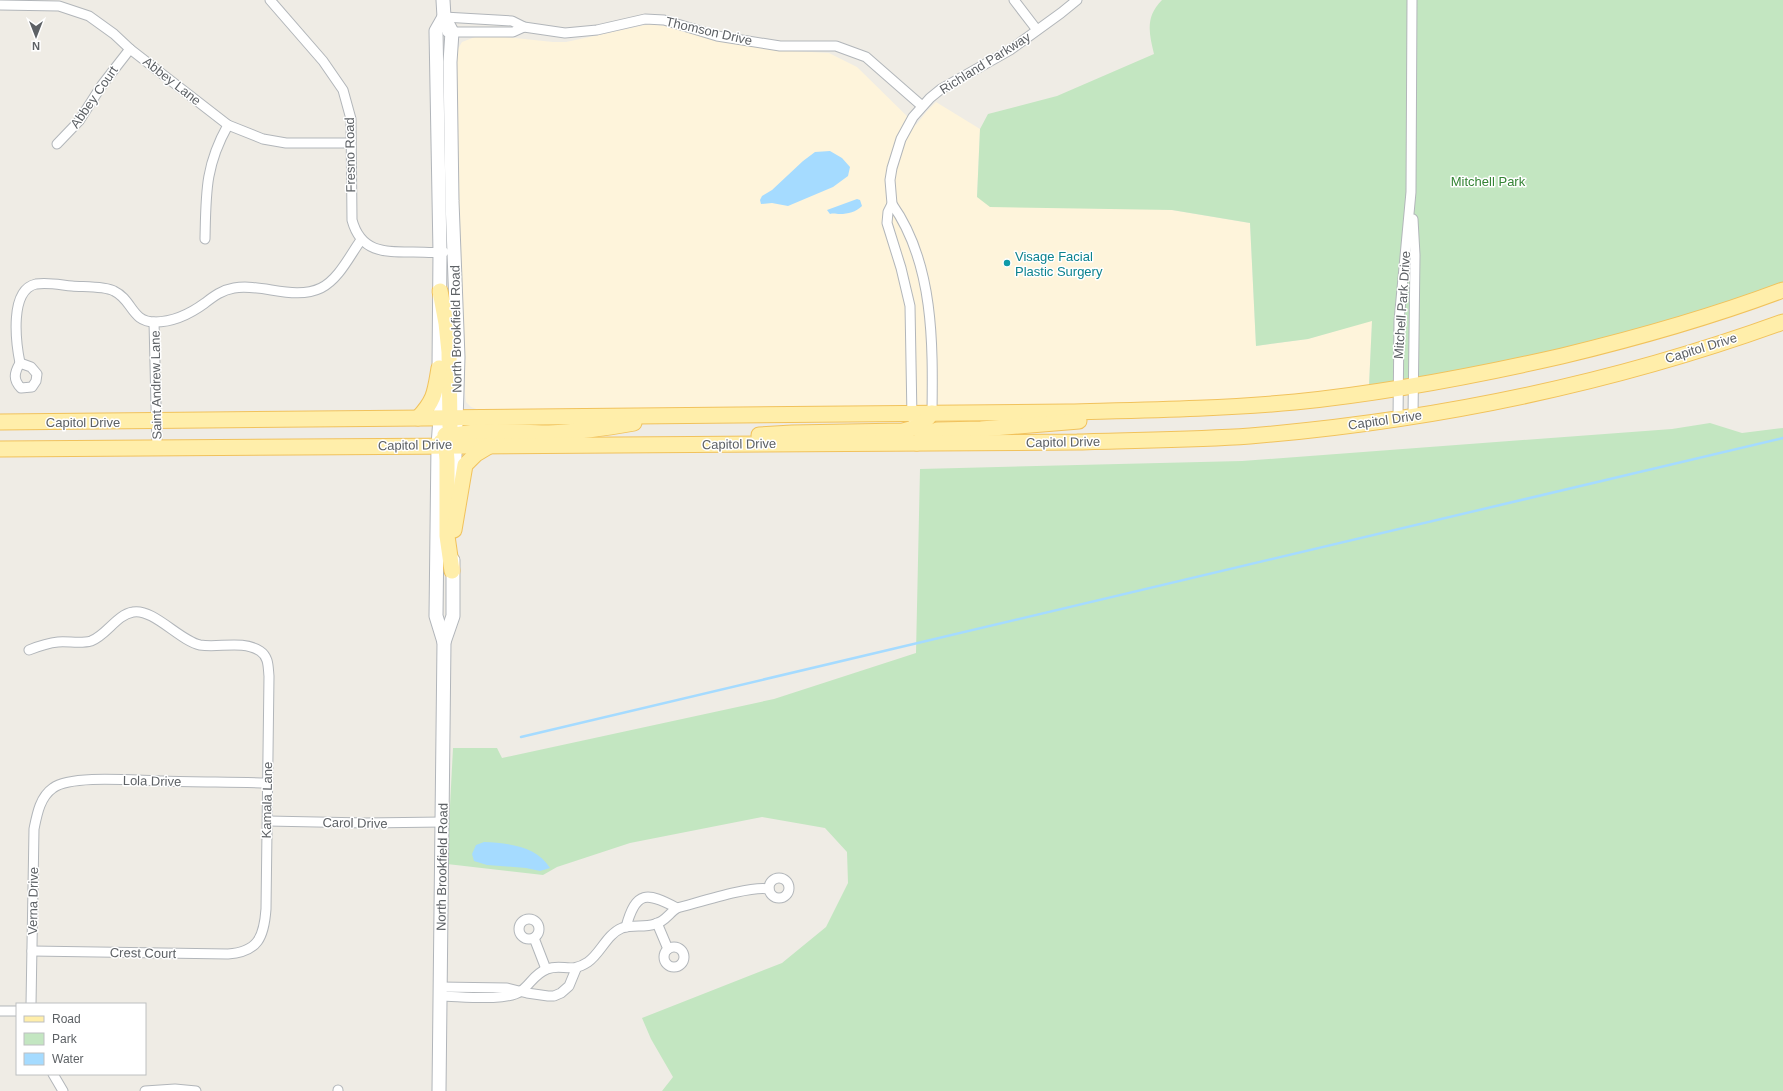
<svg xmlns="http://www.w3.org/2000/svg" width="1783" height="1091" viewBox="0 0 1783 1091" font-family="Helvetica,sans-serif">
  <rect width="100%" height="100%" fill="#efece5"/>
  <!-- commercial -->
  <path fill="#fef4db" d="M 650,24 L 672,27 L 714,40 L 747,46 L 774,50 L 829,53 L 857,67 L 916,125 L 927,111 L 936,102 L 980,129 L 977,197 L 1172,210 L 1250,223 L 1256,346 L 1308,339 L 1372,320 L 1369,386 L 1279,397 L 1184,404 L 747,409 L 479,410 L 471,407 L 466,402 L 465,393 L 458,209 L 456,56 L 458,49 L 462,42 L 475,37 L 496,36 L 553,42 L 566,42 Z"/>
  <!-- green -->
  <g fill="#c3e6c1">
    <path d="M 1162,0 L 1783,0 L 1783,283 C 1689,315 1594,344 1497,364 C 1455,373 1411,379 1369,386 L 1372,321 L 1308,339 L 1256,346 L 1250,223 L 1172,210 L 990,207 L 977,197 L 980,129 L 988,114 L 1057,96 L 1154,54 C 1149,33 1145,17 1162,0 Z"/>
    <path d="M 1710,423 L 1742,433 L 1783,428 L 1783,1091 L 662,1091 L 673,1077 L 651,1039 L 642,1018 L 782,963 L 826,927 L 848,883 L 847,852 L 825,828 L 762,817 L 630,843 L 557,867 L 543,875 L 447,864 L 453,748 L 497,748 L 502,758 L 774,699 L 916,653 L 920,469 L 1242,461 L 1672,429 Z"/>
  </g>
  <!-- water -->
  <g fill="#a5dbff">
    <path d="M 830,151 L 842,158 L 850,167 L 848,176 L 833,187 L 788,206 L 772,203 L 761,204 L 760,200 L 762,196 L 772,190 L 803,161 L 815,152 Z"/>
    <path d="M 857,199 L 860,200 L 862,206 C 856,212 848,214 840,214 C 836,214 834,213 830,214 L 827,210 Z"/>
    <path d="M 484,842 C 508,843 537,846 550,868 L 540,871 L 526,868 L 487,865 L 474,861 L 472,854 L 476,845 Z"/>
  </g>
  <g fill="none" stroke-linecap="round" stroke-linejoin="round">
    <!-- stream -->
    <path stroke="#a5dbff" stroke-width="2.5" d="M 521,737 L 1783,438"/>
    <defs>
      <g id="street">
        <path d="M 270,0 L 323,61 L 343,90 L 351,119 L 352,220 C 361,253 385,252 413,252 C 424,252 434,253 444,252"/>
        <path d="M 1014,0 L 1037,30"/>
        <path d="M 0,5 L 59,6 L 89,16 L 114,34 L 130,49 L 228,125 L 263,139 L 286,143 L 350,143"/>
        <path d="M 444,17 L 512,21 L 524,27 L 565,33 L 597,30 L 645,19 L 664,20 L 717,36 L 780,46 L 836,46 L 866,57 L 922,106"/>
        <path d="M 447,32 L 513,32 L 524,27"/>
        <path d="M 57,144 L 79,121 L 102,85 L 130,49"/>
        <path d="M 892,204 C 934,263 933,344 932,413 L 930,417"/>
        <path d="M 1413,219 L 1415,255 L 1413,416"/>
        <path d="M 205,239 C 206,193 205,166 228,125"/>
        <path d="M 154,322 L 157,447"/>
        <path d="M 20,363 C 16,343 9,290 36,284 C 48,282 61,285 72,286 C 84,287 105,286 114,291 C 133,300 131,322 155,322 C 174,322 190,314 205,303 C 214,296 222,290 234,288 C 262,283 294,301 321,288 C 339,279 350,255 361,240"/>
        <path d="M 20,363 L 31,367 L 37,374 L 36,381 L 32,387 L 21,388 C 13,380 14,373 20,363 Z"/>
        <path d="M 912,418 L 910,306 L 901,268 L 887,223 L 888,212 L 892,204 L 890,180 L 892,168 L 901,139 L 913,117 L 930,98 L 941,89 L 1010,50 L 1061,13 L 1077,0"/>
        <path d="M 1398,419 L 1399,321 L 1411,192 L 1412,0"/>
        <path d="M 29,650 C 39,646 47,643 58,642 C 68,641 81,644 91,641 C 107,635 116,615 133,612 C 153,608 180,641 200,645 C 219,648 243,640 260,651 C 269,657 268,667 269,676 L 266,909 C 264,937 258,952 228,954 L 32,951"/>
        <path d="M 268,821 L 365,823 L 443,822"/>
        <circle cx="779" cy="888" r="10"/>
        <circle cx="529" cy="929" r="10"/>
        <path d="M 657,923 L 668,949"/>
        <path d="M 626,927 C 636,890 647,892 677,908"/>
        <path d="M 534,938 L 546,969"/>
        <circle cx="674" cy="957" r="10"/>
        <path d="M 440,987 L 507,988 L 527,993 L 548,996 L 554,996 L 561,993 L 569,986 L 576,969"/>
        <path d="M 440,996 C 460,996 506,1002 521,991 C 531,984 534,974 547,969 C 563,963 570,974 588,962 C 600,954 607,934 622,928 C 633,924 644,928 655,924 C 665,922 669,913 677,908 C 697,903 751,885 769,889"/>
        <path d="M 31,1004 L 34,829 C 37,814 40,797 53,788 C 72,774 139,781 164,781 C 198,782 233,782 267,783"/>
        <path d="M 0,1011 L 17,1011"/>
        <path d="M 53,1074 L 63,1091"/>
        <path d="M 145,1091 L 175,1089 L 196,1091"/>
        <path d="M 338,1091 L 338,1090"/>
      </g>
      <g id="secondary">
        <path d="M 443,0 L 444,17 L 452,32 L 450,62 L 452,201 L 458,357 L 454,487"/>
        <path d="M 444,17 L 436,31 L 440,253 L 439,368 L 441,405 L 438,445 L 436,616 L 444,642"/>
        <path d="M 439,1091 L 444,642 L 453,616 L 453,560"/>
      </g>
      <g id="primary">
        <path d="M 440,291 L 446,323 L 449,352 L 450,427"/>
        <path d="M 418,418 C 435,400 435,392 439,368"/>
        <path d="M 0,422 L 1068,412 C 1144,410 1220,409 1295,402 C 1385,393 1474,376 1562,356 C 1637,338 1711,317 1783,290"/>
        <path d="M 445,435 L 447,460 L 447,536 L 452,571"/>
        <path d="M 759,435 L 792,433 L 903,431 L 921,426 L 932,413"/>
        <path d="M 441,442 C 456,426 525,433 549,433 C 577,432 606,428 634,423"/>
        <path d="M 917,443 L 928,434 L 937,430 L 981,429 L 1079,421"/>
        <path d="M 0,449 L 1077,442 C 1134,440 1193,440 1250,436 C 1431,421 1612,384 1783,322"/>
        <path d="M 454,530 L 465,465 L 476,454 L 491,445"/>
      </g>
    </defs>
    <!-- street casing -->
    <use href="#street" stroke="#b2b6ba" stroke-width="11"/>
    <!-- secondary casing -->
    <use href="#secondary" stroke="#b1b5ba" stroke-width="15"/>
    <!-- primary casing -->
    <use href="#primary" stroke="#f1c25c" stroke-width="17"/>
    <!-- street -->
    <use href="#street" stroke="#fff" stroke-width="9"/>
    <!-- secondary -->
    <use href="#secondary" stroke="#fff" stroke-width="13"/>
    <!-- primary -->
    <use href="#primary" stroke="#fea" stroke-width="15"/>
  </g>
  <!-- markers -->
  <circle fill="#0f9aa8" stroke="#fff" stroke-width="1.5" cx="1007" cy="263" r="4"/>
  <g text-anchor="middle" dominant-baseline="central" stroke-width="3" stroke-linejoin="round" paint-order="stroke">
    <!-- street labels -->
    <g font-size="13" fill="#5d6165" stroke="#fff">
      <text transform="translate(709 31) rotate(13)">Thomson Drive</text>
      <text transform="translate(985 63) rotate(-32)">Richland Parkway</text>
      <text transform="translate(172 81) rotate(38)">Abbey Lane</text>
      <text transform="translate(94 97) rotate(-55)">Abbey Court</text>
      <text transform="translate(350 155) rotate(-91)">Fresno Road</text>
      <text transform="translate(1402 305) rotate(-86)">Mitchell Park Drive</text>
      <text transform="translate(456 329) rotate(-91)">North Brookfield Road</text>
      <text transform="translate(1701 348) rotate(-17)">Capitol Drive</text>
      <text transform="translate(156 385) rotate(-91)">Saint Andrew Lane</text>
      <text transform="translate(1385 420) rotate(-8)">Capitol Drive</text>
      <text x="83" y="422">Capitol Drive</text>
      <text transform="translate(1063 442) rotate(-1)">Capitol Drive</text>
      <text transform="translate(739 444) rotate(-1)">Capitol Drive</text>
      <text transform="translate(415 445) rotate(-1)">Capitol Drive</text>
      <text transform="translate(152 781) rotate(1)">Lola Drive</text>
      <text transform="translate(267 800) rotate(-89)">Kamala Lane</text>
      <text transform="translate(355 823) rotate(1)">Carol Drive</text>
      <text transform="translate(442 867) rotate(-89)">North Brookfield Road</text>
      <text transform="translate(33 901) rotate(-89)">Verna Drive</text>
      <text transform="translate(143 953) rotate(1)">Crest Court</text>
    </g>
    <!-- park labels -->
    <g font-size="13" fill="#358435" stroke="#fff">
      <text x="1488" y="181">Mitchell Park</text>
    </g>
    <!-- culture labels -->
    <g font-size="13" fill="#0d838f" stroke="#fff" text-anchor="start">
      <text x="1015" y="256">Visage Facial<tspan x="1015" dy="15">Plastic Surgery</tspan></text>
    </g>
  </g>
  <!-- legend -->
  <rect x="16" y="1003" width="130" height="72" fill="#ffffff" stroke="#bec0c1"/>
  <rect x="24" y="1016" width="20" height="6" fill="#ffeeaa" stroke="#bec0c1"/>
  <text x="52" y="1023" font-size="12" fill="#5d6165">Road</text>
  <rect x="24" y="1033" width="20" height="12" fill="#c3e6c1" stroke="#bec0c1"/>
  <text x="52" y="1043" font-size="12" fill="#5d6165">Park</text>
  <rect x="24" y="1053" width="20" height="12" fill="#a5dbff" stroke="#bec0c1"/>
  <text x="52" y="1063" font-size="12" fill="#5d6165">Water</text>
  <!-- north arrow -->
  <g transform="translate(36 36) rotate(180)" stroke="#ffffff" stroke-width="3" paint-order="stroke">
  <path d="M0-3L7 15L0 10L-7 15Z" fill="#5d6165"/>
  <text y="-6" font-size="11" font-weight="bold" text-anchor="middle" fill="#5d6165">N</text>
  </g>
</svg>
